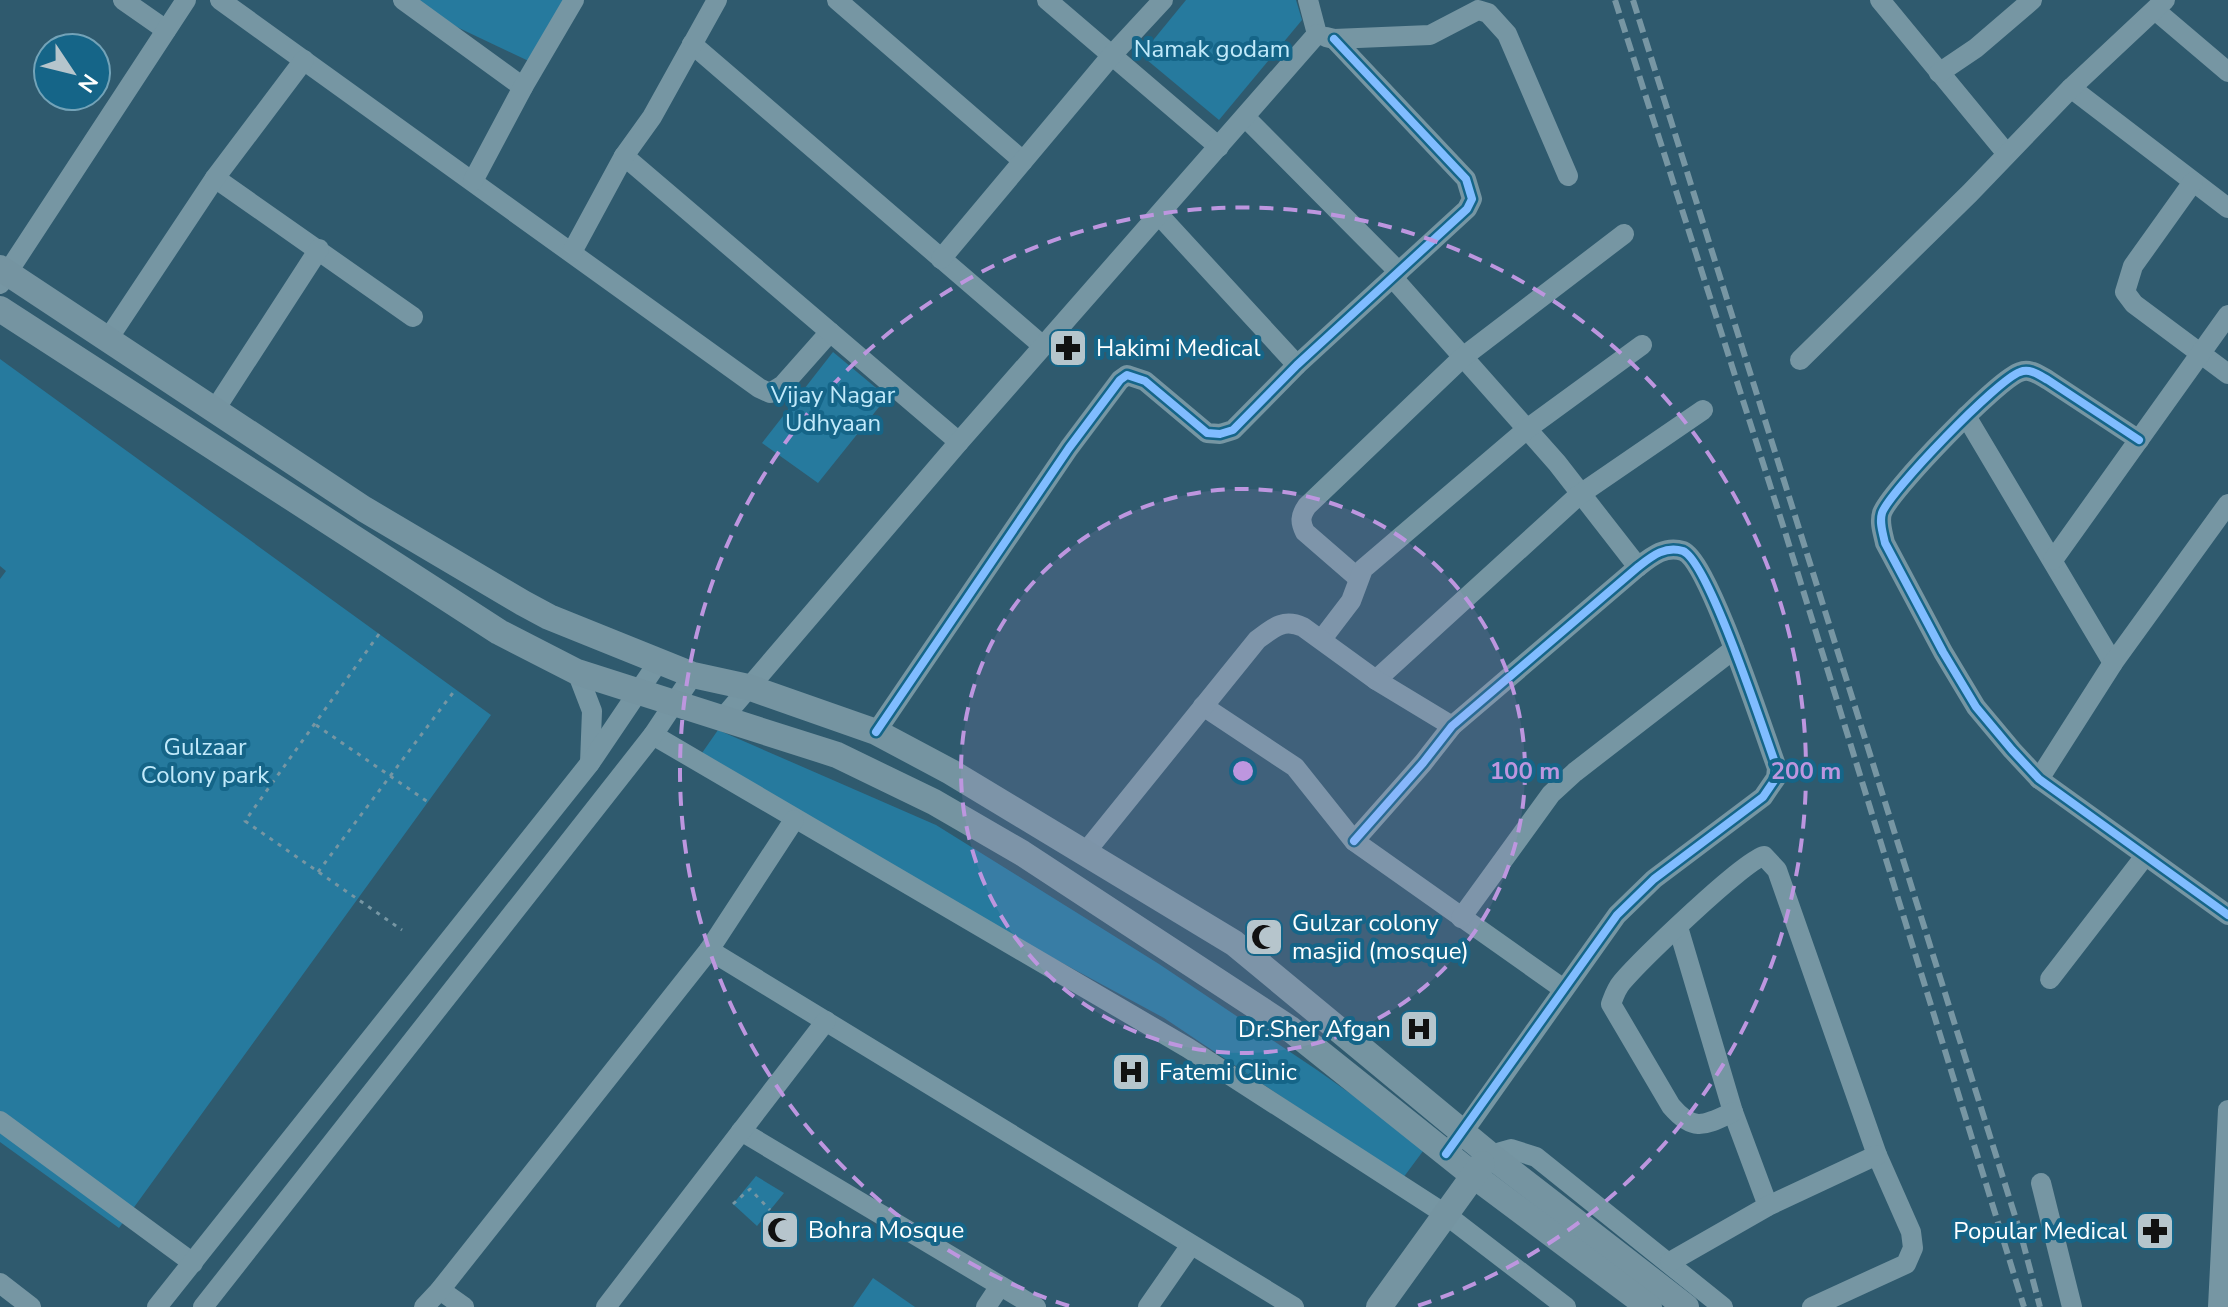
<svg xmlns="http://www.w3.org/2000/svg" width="2228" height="1307" viewBox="0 0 2228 1307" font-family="'Nunito Sans',sans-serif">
  <rect width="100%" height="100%" fill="#2f5a6e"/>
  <!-- green -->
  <g fill="#267a9e">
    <path d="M 400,0 L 565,0 L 535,64 Z"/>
    <path d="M 1186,0 L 1296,0 L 1302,20 L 1219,120 L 1141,55 Z"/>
    <path d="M 833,352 L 887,397 L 818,483 L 762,443 Z"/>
    <path d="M 0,359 L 491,715 L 119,1228 L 0,1142 L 0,579 L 6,571 L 0,566 Z"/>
    <path d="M 718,730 L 936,825 L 1159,964 L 1317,1070 L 1426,1147 L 1403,1178 L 1164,1018 L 977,917 L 702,753 Z"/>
    <path d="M 756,1176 L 784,1193 L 757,1226 L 733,1204 Z"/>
    <path d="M 873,1278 L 915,1307 L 853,1307 Z"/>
  </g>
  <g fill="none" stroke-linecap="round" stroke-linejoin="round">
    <!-- path -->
    <g stroke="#7696a3" stroke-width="3" stroke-dasharray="4 6" stroke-linecap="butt">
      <path d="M 379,634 L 245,821 L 402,930"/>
      <path d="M 316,725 L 428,802"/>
      <path d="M 318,872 L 455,690"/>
      <path d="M 733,1204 L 750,1189 L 770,1210"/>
    </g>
    <!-- minor -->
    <g stroke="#7696a3" stroke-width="20">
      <path d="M 123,0 L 166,30"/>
      <path d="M 220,0 L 759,388 L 770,393 L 783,385 L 830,332"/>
      <path d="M 403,0 L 523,87"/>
      <path d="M 837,0 L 1023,161"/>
      <path d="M 1047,0 L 1219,147"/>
      <path d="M 1308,0 L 1317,34"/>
      <path d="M 1880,0 L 2007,154"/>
      <path d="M 2155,10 L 2228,72"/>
      <path d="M 1326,37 L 1334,39 L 1430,35 L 1478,10 L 1488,13 L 1507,34 L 1568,176"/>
      <path d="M 692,44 L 1043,346"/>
      <path d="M 1939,73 L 1976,48 L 2032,0"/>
      <path d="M 2071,88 L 2228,208"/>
      <path d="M 1245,117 L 1399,272"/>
      <path d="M 624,156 L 959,442"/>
      <path d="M 215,178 L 413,317"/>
      <path d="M 473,181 L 523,87 L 574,0"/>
      <path d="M 2193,182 L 2133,266 L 2125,292 L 2134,304 L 2228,374"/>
      <path d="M 1159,215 L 1297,365"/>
      <path d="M 572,252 L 624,156 L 652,117 L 717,0"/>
      <path d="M 941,259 L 1112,55 L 1163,0"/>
      <path d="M 1393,278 L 1557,463 L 1638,567"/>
      <path d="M 0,284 L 186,0"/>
      <path d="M 108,339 L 215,178 L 304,60"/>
      <path d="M 1800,360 L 1970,193 L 2071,88 L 2165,0"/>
      <path d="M 214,411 L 319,249"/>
      <path d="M 1966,416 L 2113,663"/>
      <path d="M 2139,440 L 2048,380 C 2039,375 2030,368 2020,372 C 1998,379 1889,492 1882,513 C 1879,523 1883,533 1885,543 L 1943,652 L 1976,707 L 2012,750 L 2039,779 L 2228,915"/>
      <path d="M 2053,560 L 2228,315"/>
      <path d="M 1358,578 L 1305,532 C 1300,522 1300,516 1307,506 L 1463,357 L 1624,234"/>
      <path d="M 1322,639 L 1351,601 L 1363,569 L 1527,429 L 1642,345"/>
      <path d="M 577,672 L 592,711 L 590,763"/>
      <path d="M 1376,680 L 1579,495 L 1703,410"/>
      <path d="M 1203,706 L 1295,767 L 1354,841 L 1562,988"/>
      <path d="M 722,719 L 959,442 L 1317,34"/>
      <path d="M 876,732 L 1069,448 L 1120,380 L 1127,375 L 1145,381 L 1207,433 L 1220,434 L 1233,430 L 1297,365 L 1467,209 L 1472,199 L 1466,179 L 1334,39"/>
      <path d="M 653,735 L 1188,1048 L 1445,1214 L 1566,1307"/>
      <path d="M 2039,779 L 2113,663 L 2228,504"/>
      <path d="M 1354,841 L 1423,763 L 1452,726 L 1638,567 C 1651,557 1665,545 1683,551 C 1709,562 1764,733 1777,768 L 1776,778 L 1763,797 L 1654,879 L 1617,915 L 1456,1142"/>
      <path d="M 1084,854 L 1257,640 C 1273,628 1283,618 1303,627 L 1376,680 L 1452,726"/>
      <path d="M 1461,918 L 1551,794 L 1575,772 L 1734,649"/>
      <path d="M 1678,927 L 1733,1112 L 1768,1206"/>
      <path d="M 709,950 L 1294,1307"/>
      <path d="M 2050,979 L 2145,856"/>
      <path d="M 1733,1112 C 1705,1125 1694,1133 1671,1106 L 1611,1004 C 1614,996 1616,989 1622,982 C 1640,961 1744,860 1764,856 L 1777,870 L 1877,1155 L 1911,1232 L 1913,1248 L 1906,1264 L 1812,1307"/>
      <path d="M 0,1121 L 193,1263"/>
      <path d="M 741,1131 L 1036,1307"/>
      <path d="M 1490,1155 L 1511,1149 L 1536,1157 L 1723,1307"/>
      <path d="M 2041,1183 L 2072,1307"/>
      <path d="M 1670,1262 L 1768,1206 L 1877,1155"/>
      <path d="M 0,1283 L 31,1307"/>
      <path d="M 440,1290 L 464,1307"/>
      <path d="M 157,1307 L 590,763 L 659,661"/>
      <path d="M 203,1307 L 653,735 L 693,675"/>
      <path d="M 424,1307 L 440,1290 L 709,950 L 794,820"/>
      <path d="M 606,1307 L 826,1021"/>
      <path d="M 986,1307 L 1000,1286"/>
      <path d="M 1148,1307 L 1191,1245"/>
      <path d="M 2218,1307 L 2228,1110"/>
    </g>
    <!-- major -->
    <g stroke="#7594a1" stroke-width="26">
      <path d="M 0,268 L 364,509 L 523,603 L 549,617 L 693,675 L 748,687 L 876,732 L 951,772 L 1234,943 L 1490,1155 L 1686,1307"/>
      <path d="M 0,309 L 499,632 L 577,672 L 837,755 L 934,802 L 1022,853 L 1289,1028 L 1473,1175 L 1649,1307"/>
      <path d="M 1379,1307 L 1482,1164"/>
    </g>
    <!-- rail -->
    <g stroke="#7796a3" stroke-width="6" stroke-dasharray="14 6" stroke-linecap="butt">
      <path d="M 1615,0 L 1786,535 L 2024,1307"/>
      <path d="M 1633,0 L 2021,1235 L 2040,1307"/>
    </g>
    <defs>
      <g id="cycleway">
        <path d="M 2139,440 L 2048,380 C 2039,375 2030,368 2020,372 C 1998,379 1889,492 1882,513 C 1879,523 1883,533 1885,543 L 1943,652 L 1976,707 L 2012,750 L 2039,779 L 2228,915"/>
        <path d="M 876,732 L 1069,448 L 1120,380 L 1127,375 L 1145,381 L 1207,433 L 1220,434 L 1233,430 L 1297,365 L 1467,209 L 1472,199 L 1466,179 L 1334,39"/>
        <path d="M 1354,841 L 1423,763 L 1452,726 L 1638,567 C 1651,557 1665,545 1683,551 C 1709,562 1764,733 1777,768 L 1776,778 L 1763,797 L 1654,879 L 1617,915 L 1446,1154"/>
      </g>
    </defs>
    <!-- cycleway casing -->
    <use href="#cycleway" stroke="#156588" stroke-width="13"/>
    <!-- cycleway -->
    <use href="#cycleway" stroke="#80bcff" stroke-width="8"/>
  </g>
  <!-- distance rings -->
  <circle cx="1243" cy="771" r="282" fill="#bd96df" fill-opacity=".12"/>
  <g fill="none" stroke="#bd96df" stroke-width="4" stroke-dasharray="14 10">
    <circle cx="1243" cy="771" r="282"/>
    <path d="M1069 1306A563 563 0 1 1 1417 1306"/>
  </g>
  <!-- icons -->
  <defs>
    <symbol id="pharmacy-square" viewBox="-11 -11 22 22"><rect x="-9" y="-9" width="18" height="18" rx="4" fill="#b6c5cc" stroke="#156588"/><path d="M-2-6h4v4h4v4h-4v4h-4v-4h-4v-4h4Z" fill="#111"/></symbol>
    <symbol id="mosque-square" viewBox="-11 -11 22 22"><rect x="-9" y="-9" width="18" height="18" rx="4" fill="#b6c5cc" stroke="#156588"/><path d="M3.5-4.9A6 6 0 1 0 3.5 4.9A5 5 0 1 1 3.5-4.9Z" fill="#111"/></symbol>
    <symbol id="hospital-square" viewBox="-11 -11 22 22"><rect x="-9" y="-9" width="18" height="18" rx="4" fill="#b6c5cc" stroke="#156588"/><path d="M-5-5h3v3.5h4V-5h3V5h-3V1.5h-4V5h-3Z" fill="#111"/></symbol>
  </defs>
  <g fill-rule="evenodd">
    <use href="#pharmacy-square" x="1046" y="326" width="44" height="44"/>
    <use href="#mosque-square" x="1242" y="915" width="44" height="44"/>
    <use href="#hospital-square" x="1397" y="1007" width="44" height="44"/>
    <use href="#hospital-square" x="1109" y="1050" width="44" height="44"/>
    <use href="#mosque-square" x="758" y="1208" width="44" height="44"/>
    <use href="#pharmacy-square" x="2133" y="1209" width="44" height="44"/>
  </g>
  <g text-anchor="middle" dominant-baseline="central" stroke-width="8" stroke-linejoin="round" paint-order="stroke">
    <!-- park labels -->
    <g font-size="24" fill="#c1eafb" stroke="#156588">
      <text x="1212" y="49">Namak godam</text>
      <text x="833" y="395">Vijay Nagar<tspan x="833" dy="28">Udhyaan</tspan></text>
      <text x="205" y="747">Gulzaar<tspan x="205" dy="28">Colony park</tspan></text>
    </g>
    <!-- poi labels -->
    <g font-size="24" fill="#fff" stroke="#156588" text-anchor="start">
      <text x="1096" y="348">Hakimi Medical</text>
      <text x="1292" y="923">Gulzar colony<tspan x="1292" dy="28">masjid (mosque)</tspan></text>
      <text x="1391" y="1029" text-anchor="end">Dr.Sher Afgan</text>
      <text x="1159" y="1072">Fatemi Clinic</text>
      <text x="808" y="1230">Bohra Mosque</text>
      <text x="2127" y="1231" text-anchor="end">Popular Medical</text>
    </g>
  </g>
  <circle cx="1243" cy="771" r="12" fill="#bd96df" stroke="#156588" stroke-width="4"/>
  <g font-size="24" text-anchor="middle" font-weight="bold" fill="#bd96df" stroke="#156588" stroke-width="8" stroke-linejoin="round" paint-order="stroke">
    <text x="1525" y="779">100 m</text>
    <text x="1806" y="779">200 m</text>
  </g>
  <!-- north arrow -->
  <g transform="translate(72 72) rotate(125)"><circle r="38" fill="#156588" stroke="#73a3b8" stroke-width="2"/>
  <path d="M0-6L14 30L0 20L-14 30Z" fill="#b6c5cc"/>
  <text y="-12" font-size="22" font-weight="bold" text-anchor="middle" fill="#ffffff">N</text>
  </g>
</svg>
